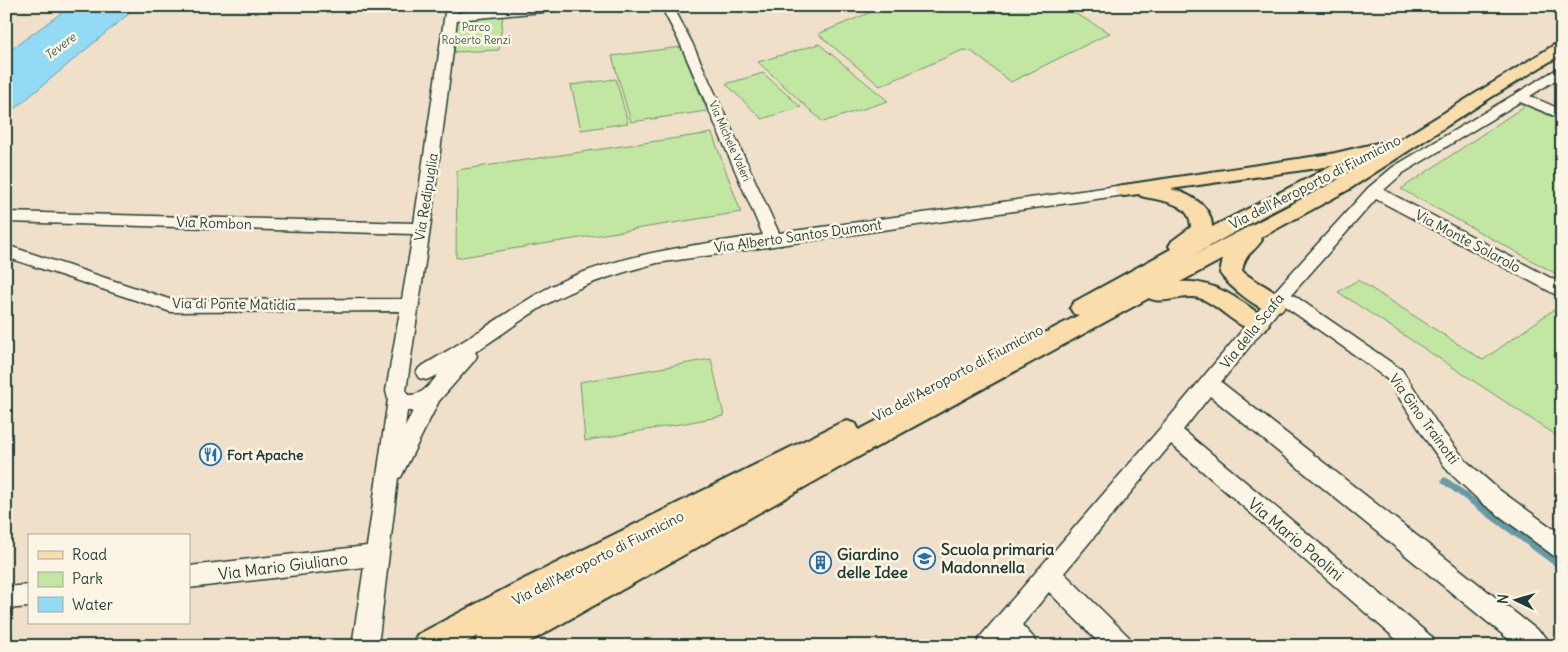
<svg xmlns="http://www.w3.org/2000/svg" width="1568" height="652" viewBox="0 0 1568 652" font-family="Delius,sans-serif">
  <rect width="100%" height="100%" fill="#f1e0c9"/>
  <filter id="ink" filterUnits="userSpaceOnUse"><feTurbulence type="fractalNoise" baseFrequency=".02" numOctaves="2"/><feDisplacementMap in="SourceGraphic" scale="10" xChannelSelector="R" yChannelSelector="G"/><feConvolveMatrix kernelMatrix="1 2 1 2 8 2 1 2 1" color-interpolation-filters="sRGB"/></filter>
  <g filter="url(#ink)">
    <!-- green -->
    <g fill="#c1e7a2" stroke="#70926b">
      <path d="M 886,6 L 1062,6 L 1110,33 L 1011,82 L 971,51 L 963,50 L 880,86 L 818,34 Z"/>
      <path d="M 503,14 L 499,50 L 454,52 L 457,18 Z"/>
      <path d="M 819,44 L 888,101 L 823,122 L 758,62 Z"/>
      <path d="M 681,47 L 707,111 L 631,122 L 612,56 Z"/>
      <path d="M 763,73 L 801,107 L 762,119 L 726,84 Z"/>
      <path d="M 616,79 L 628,123 L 581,130 L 571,85 Z"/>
      <path d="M 1526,105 L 1562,121 L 1562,277 L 1401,189 Z"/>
      <path d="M 712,133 L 741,212 L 456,258 L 457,170 Z"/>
      <path d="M 1358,280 L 1483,360 L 1553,310 L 1562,314 L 1562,439 L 1338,292 Z"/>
      <path d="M 711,359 L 724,416 L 585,441 L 580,382 Z"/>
    </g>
    <!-- water -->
    <path fill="#93daf5" stroke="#659ba8" d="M 71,6 L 138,6 L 6,116 L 6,53 Z"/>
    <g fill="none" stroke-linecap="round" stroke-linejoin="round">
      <!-- stream -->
      <path stroke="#659ba8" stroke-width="7" d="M 1445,481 L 1562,567"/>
      <defs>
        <g id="minor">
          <path d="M 446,6 L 458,6 L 457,13 L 523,6 L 569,6 L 563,10 L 457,20 L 430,229 L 406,391 L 408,395 C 422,396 429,385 438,375 L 426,380 L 419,378 L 416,373 L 419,368 C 440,355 461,343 481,330 C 514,309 546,285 584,272 C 642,251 702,244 763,235 L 680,43 L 661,6 L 673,6 L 692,43 L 779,233 L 1124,185 L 1130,187 L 1132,190 L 1130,193 L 1124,195 L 657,263 C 624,272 592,281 562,296 C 531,311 504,334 475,352 L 477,356 L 474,361 L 439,401 L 401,477 L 398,478 L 378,646 L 352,646 L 364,567 L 189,588 L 189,566 L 367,546 L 388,399 L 386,391 L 400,311 L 171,312 L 6,257 L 6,245 L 172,300 L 402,299 L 413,234 L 6,222 L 6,212 L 414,223 ZM 407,411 L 413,411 L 405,427 Z"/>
          <path d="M 1562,66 L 1562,76 L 1530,96 L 1562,110 L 1562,119 L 1520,102 L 1403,173 L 1384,190 L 1562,284 L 1562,298 L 1376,199 L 1292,294 L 1402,370 L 1440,428 L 1465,460 L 1498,489 L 1562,535 L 1562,559 L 1554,556 L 1482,503 L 1449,472 L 1426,440 L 1388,380 L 1365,362 L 1283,305 L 1221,382 L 1546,637 L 1550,646 L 1517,646 L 1210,396 L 1183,430 L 1432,637 L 1436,646 L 1404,646 L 1171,444 L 1064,573 L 1129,637 L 1133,646 L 1102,646 L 1049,592 L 1022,625 L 1033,637 L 1037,646 L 976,646 L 980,637 L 997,617 L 1163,425 L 1275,291 L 1368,188 L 1393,167 Z"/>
          <path d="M 29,585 L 29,607 L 6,609 L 6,587 Z"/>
        </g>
        <path id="major" d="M 1562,42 L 1562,54 L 1490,98 L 1348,190 L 1260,238 L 1262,240 C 1252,255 1246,251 1242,271 C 1255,283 1277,289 1286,304 L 1282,310 C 1280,310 1277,312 1274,312 C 1260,312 1227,285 1220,273 L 1223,259 L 1180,282 C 1213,279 1240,300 1265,318 L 1269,324 L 1265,330 C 1244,336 1222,307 1202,299 C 1184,292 1163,306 1149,298 L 851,461 L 522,646 L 474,646 L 478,636 L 460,646 L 412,646 L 417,635 L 512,585 L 838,424 L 847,421 L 856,424 L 859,430 L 1079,315 L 1074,314 L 1070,308 L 1074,302 L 1171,249 L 1169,246 L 1172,241 L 1191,227 C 1191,201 1159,201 1141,196 L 1139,194 L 1124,196 L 1117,194 L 1114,190 L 1117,186 L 1331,154 L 1382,142 L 1390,146 L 1556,44 ZM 1376,155 L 1346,174 L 1349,170 L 1346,166 L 1339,164 L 1332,166 L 1212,227 C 1212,205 1189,194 1171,189 L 1331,166 ZM 1345,175 L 1334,182 L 1194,255 L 1267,214 Z"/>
      </defs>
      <!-- minor casing -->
      <use href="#minor" stroke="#1f3d34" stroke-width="3"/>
      <!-- major casing -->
      <use href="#major" stroke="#1f3d34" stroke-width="4"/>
      <!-- minor -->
      <use href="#minor" fill="#fcf5e5" fill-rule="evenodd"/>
      <!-- major -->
      <use href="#major" fill="#faddab" fill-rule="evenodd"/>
    </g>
  </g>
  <!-- icons -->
  <defs>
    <symbol id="restaurant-ring" viewBox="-11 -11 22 22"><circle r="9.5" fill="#fcf5e5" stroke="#1f6fb2" stroke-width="1.5"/><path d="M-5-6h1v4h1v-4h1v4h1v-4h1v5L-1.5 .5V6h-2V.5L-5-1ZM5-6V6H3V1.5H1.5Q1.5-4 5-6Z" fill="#1f6fb2"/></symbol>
    <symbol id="school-ring" viewBox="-11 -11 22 22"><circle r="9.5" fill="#fcf5e5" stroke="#1f6fb2" stroke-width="1.5"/><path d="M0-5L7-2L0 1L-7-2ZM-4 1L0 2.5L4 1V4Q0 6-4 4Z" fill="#1f6fb2"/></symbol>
    <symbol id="building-ring" viewBox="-11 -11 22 22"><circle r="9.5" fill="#fcf5e5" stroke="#1f6fb2" stroke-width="1.5"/><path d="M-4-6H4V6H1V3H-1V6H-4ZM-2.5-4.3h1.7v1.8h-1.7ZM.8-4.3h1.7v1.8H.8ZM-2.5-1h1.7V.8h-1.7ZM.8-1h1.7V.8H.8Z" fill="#1f6fb2"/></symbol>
  </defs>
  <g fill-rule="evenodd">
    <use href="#restaurant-ring" x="198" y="442" width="25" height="25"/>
    <use href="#school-ring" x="912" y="546" width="25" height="25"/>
    <use href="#building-ring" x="808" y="550" width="25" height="25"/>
  </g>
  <g text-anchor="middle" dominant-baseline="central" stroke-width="5" stroke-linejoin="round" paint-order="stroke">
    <!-- far-park labels -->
    <g font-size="11" fill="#3f5f4a" stroke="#fcf5e5">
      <text x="476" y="27">Parco<tspan x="476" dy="13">Roberto Renzi</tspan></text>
    </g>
    <!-- far-street labels -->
    <g font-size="11" fill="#1f3d34" stroke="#fcf5e5">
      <text transform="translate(730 141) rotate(66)">Via Michele Valeri</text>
    </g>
    <!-- far-water labels -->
    <g font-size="12" font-style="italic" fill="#365c5b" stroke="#fcf5e5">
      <text transform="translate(60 46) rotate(-37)">Tevere</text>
    </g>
    <!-- street labels -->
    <g font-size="14" fill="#1f3d34" stroke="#fcf5e5">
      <text transform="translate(1315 182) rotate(-27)">Via dell'Aeroporto di Fiumicino</text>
      <text transform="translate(426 197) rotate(-81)">Via Redipuglia</text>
      <text transform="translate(214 223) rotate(2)">Via Rombon</text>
      <text transform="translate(798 236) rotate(-8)">Via Alberto Santos Dumont</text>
      <text transform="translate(1468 241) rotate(28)">Via Monte Solarolo</text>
      <text transform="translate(234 304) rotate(1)">Via di Ponte Matidia</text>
      <text transform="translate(1252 331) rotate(-51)">Via della Scafa</text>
      <text transform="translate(958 373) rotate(-28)">Via dell'Aeroporto di Fiumicino</text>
      <text transform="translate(1424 419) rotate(54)">Via Gino Trainotti</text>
      <text transform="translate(598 558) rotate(-27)">Via dell'Aeroporto di Fiumicino</text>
    </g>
    <!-- poi labels -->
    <g font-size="14" font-weight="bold" fill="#1f3d34" stroke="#fcf5e5" text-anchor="start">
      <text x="227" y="455">Fort Apache</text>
    </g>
    <!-- near-street labels -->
    <g font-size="16" fill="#1f3d34" stroke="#fcf5e5">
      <text transform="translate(1296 539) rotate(40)">Via Mario Paolini</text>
      <text transform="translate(283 566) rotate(-7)">Via Mario Giuliano</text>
    </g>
    <!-- near-poi labels -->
    <g font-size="16" font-weight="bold" fill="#1f3d34" stroke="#fcf5e5" text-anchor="start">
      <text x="941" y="549">Scuola primaria<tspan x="941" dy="18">Madonnella</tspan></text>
      <text x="837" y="554">Giardino<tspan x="837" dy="18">delle Idee</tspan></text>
    </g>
  </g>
  <!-- margin -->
  <rect width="1568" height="652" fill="none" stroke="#fcf5e5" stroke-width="25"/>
  <rect x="12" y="12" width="1543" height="627" fill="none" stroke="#1f3d34" stroke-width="2" filter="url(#ink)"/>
  <!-- legend -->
  <rect x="28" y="534" width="162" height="90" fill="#fcf5e5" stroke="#a4ab9e"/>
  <rect x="38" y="551" width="25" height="8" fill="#faddab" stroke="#a4ab9e"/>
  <text x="72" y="560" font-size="15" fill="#1f3d34">Road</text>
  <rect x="38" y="572" width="25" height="15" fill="#c1e7a2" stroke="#a4ab9e"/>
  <text x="72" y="584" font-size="15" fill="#1f3d34">Park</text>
  <rect x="38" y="597" width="25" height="15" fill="#93daf5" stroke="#a4ab9e"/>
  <text x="72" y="610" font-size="15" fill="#1f3d34">Water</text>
  <!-- north arrow -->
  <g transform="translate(1516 600) rotate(275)" stroke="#fcf5e5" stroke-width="4" paint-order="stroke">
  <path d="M0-4L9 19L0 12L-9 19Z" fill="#1f3d34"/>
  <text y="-8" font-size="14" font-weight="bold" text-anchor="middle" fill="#1f3d34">N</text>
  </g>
</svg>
